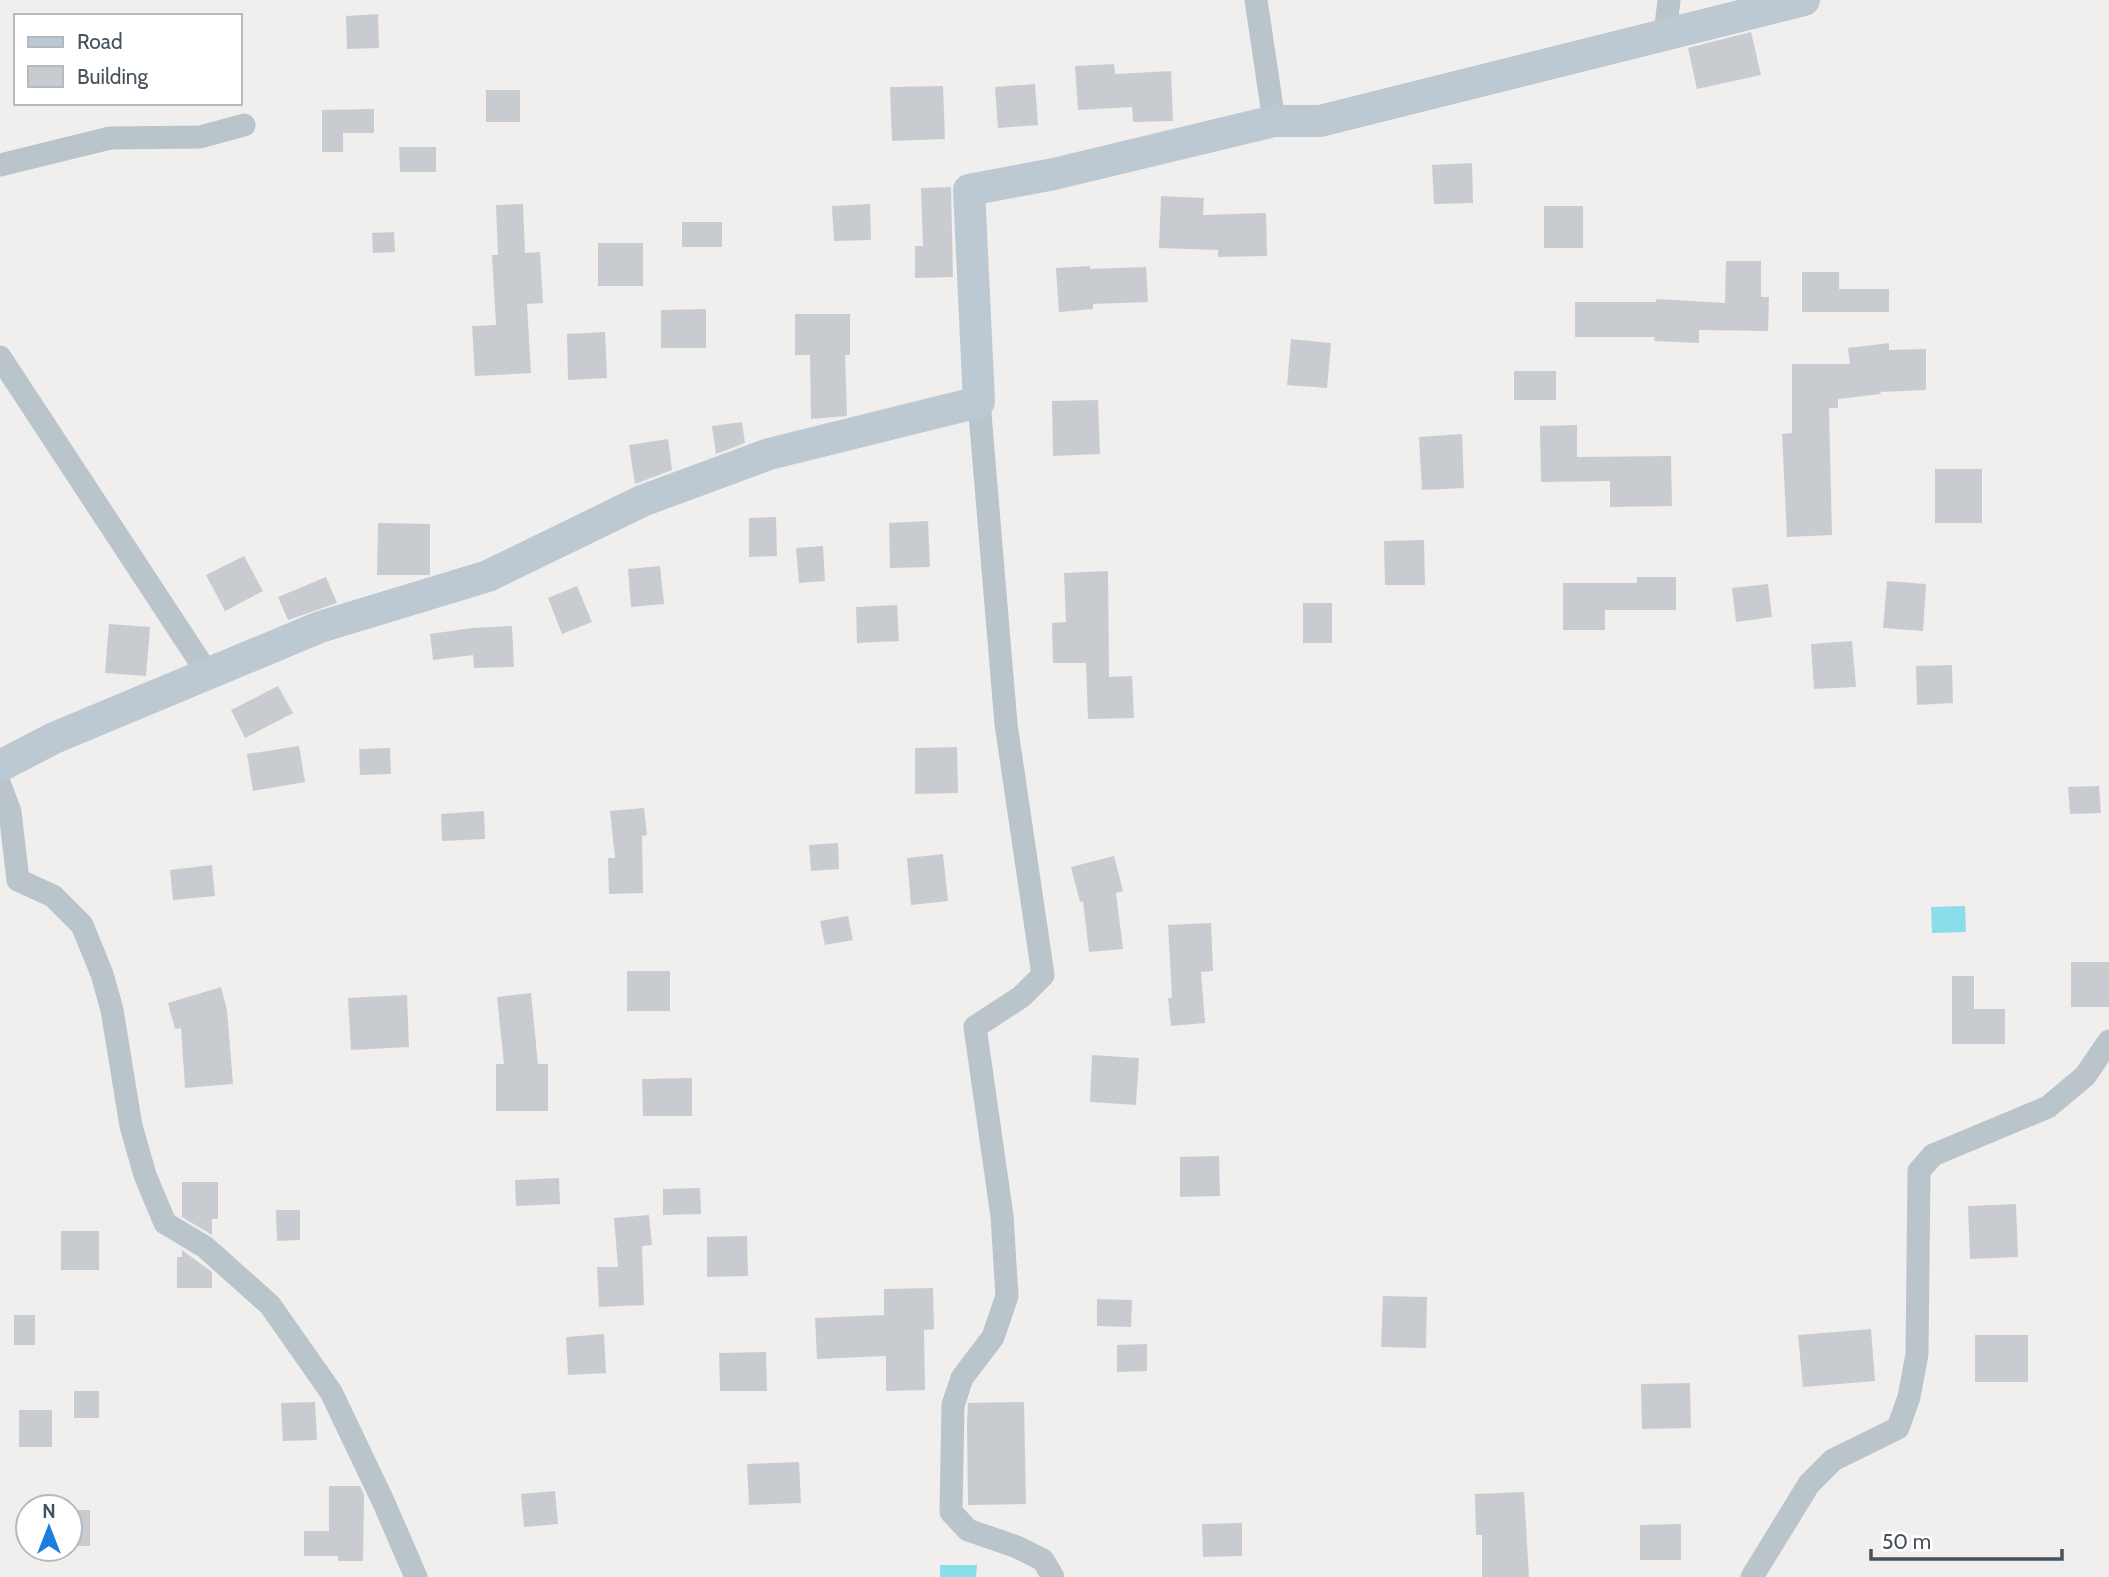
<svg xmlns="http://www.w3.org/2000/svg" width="2109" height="1577" viewBox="0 0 2109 1577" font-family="Cabin,sans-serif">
  <rect width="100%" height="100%" fill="#f1eeee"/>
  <!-- water -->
  <g fill="#8addeb">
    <path d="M 1965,906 L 1966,932 L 1932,933 L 1931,907 Z"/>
    <path d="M 940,1565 L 977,1565 L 976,1577 L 940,1577 Z"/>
  </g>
  <!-- building -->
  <g fill="#c8ccd1">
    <path d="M 378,14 L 379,48 L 347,49 L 346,16 Z"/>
    <path d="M 1751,32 L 1761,75 L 1697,89 L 1688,48 Z"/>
    <path d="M 1114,64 L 1115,74 L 1171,71 L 1173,121 L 1133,122 L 1132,107 L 1078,110 L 1075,66 Z"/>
    <path d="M 1035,84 L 1038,125 L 998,128 L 995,87 Z"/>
    <path d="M 943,86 L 945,139 L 892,141 L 890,87 Z"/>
    <rect x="486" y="90" width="34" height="32"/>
    <path d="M 374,109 L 374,133 L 343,133 L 343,152 L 322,152 L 322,110 Z"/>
    <path d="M 399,147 L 436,147 L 436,172 L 400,172 Z"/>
    <path d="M 1472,163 L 1473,203 L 1434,204 L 1432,165 Z"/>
    <path d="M 951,187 L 953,277 L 915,278 L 915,246 L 923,246 L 921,188 Z"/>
    <path d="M 1161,196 L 1204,198 L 1203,215 L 1266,213 L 1267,256 L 1218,257 L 1218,250 L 1159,248 Z"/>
    <path d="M 523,204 L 525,253 L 540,252 L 543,303 L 527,304 L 531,373 L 475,376 L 472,326 L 496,325 L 492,255 L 498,255 L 496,205 Z"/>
    <path d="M 870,204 L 871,240 L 834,241 L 832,206 Z"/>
    <rect x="1544" y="206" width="39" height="42"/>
    <rect x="682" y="222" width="40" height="25"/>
    <path d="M 394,232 L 395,252 L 373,253 L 372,233 Z"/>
    <rect x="598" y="243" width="45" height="43"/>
    <path d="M 1726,261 L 1761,261 L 1761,297 L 1769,297 L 1768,331 L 1699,330 L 1699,343 L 1654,341 L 1655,337 L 1575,337 L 1575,302 L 1656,302 L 1656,299 L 1725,303 Z"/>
    <path d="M 1090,266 L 1090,269 L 1146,267 L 1148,302 L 1093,304 L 1093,309 L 1059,312 L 1056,268 Z"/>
    <path d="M 1802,272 L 1839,272 L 1839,289 L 1889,289 L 1889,312 L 1802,312 Z"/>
    <path d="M 706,309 L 706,348 L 661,348 L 661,310 Z"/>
    <path d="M 795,314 L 850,314 L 850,355 L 845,355 L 847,416 L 811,419 L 810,355 L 795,355 Z"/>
    <path d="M 605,332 L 607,378 L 568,380 L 567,334 Z"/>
    <path d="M 1291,339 L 1331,343 L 1327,388 L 1287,385 Z"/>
    <path d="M 1889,343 L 1889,350 L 1926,349 L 1926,390 L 1880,392 L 1881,394 L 1838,399 L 1838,408 L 1829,408 L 1832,535 L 1787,537 L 1782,434 L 1792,433 L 1792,364 L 1850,364 L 1848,348 Z"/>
    <rect x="1514" y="371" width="42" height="29"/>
    <path d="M 1098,400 L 1100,454 L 1053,456 L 1052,401 Z"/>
    <path d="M 742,422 L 745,443 L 716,454 L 712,426 Z"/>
    <path d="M 1577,425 L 1577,457 L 1671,456 L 1672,506 L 1610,507 L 1610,481 L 1541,482 L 1540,426 Z"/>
    <path d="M 1462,434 L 1464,488 L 1422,490 L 1419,437 Z"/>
    <path d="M 668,439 L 672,470 L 635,484 L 629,445 Z"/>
    <rect x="1935" y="469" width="47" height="54"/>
    <path d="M 776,517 L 777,556 L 749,557 L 749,518 Z"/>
    <path d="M 928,521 L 930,567 L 890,568 L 889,523 Z"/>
    <path d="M 378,523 L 430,524 L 430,575 L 377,575 Z"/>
    <path d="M 1424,540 L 1425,585 L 1385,585 L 1384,541 Z"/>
    <path d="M 823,546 L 825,581 L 799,583 L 796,548 Z"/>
    <path d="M 244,556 L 263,591 L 225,611 L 206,575 Z"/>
    <path d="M 660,566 L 664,604 L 631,607 L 628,569 Z"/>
    <path d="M 1108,571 L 1109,677 L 1132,676 L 1134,718 L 1088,719 L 1086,663 L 1053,663 L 1052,623 L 1066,622 L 1064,573 Z"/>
    <path d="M 326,577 L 337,603 L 288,620 L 278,597 Z"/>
    <path d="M 1637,577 L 1676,577 L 1676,610 L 1605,610 L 1605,630 L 1563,630 L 1563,583 L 1637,583 Z"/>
    <path d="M 1887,581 L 1926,584 L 1923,631 L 1883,628 Z"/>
    <path d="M 1768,584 L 1772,617 L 1736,622 L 1732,588 Z"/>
    <path d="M 577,586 L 592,622 L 562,634 L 548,598 Z"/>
    <rect x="1303" y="603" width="29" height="40"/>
    <path d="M 897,605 L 899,641 L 857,643 L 856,607 Z"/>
    <path d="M 109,624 L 150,627 L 146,676 L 105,673 Z"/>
    <path d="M 512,626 L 514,667 L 474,668 L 473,655 L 433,660 L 430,634 L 472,628 Z"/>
    <path d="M 1852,641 L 1856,687 L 1814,689 L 1811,644 Z"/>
    <path d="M 1952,665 L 1953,703 L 1917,705 L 1916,666 Z"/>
    <path d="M 278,686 L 293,713 L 245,738 L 231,710 Z"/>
    <path d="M 299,746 L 305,782 L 253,791 L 247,754 Z"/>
    <path d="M 957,747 L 958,793 L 915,794 L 915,748 Z"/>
    <path d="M 390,748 L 391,774 L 360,775 L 359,749 Z"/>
    <path d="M 2099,786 L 2101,813 L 2070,814 L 2068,787 Z"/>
    <path d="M 644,808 L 647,835 L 642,836 L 643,893 L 609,894 L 608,858 L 615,858 L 610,811 Z"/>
    <path d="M 484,811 L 485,839 L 442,841 L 441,814 Z"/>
    <path d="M 838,843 L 839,869 L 811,871 L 809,845 Z"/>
    <path d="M 943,854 L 948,901 L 911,905 L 907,858 Z"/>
    <path d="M 1114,856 L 1123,891 L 1116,893 L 1123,949 L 1089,952 L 1083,901 L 1080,902 L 1071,867 Z"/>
    <path d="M 212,865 L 215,896 L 173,900 L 170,870 Z"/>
    <path d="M 848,916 L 853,940 L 825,945 L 820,921 Z"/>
    <path d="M 1211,923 L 1213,971 L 1201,972 L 1205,1023 L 1171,1026 L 1168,998 L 1172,998 L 1168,925 Z"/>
    <rect x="2071" y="962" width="38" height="45"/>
    <rect x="627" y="971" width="43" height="40"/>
    <path d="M 1952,976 L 1974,976 L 1974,1009 L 2005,1009 L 2005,1044 L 1952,1044 Z"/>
    <path d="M 221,987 L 227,1010 L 233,1084 L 185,1088 L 181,1028 L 175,1029 L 168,1003 Z"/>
    <path d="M 531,993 L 538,1064 L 548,1064 L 548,1111 L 496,1111 L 496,1064 L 504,1064 L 497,997 Z"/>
    <path d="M 407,995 L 409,1047 L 351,1050 L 348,998 Z"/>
    <path d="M 1092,1055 L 1139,1058 L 1136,1105 L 1090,1102 Z"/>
    <path d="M 692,1078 L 692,1116 L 643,1116 L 642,1079 Z"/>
    <path d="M 1219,1156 L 1220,1196 L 1180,1197 L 1180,1157 Z"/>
    <path d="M 559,1178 L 560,1204 L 516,1206 L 515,1180 Z"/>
    <path d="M 182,1182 L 218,1182 L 218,1219 L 212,1219 L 212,1235 L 182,1217 Z"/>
    <path d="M 700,1188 L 701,1214 L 663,1215 L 663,1189 Z"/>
    <path d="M 2016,1204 L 2018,1257 L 1970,1259 L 1968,1206 Z"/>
    <path d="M 276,1210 L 300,1210 L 300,1240 L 277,1241 Z"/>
    <path d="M 649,1215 L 652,1245 L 642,1246 L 644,1305 L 599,1307 L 597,1267 L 618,1267 L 614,1218 Z"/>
    <rect x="61" y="1231" width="38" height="39"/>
    <path d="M 747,1236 L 748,1276 L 707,1277 L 707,1237 Z"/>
    <path d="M 182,1250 L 212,1272 L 212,1288 L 177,1288 L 177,1257 L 182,1257 Z"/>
    <path d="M 933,1288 L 934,1329 L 924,1330 L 925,1390 L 886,1391 L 886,1356 L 817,1359 L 815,1318 L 884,1315 L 884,1289 Z"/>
    <path d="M 1383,1296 L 1427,1297 L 1426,1348 L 1381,1347 Z"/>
    <path d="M 1097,1299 L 1132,1300 L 1131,1327 L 1097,1326 Z"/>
    <rect x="14" y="1315" width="21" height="30"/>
    <path d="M 1871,1329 L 1875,1381 L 1803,1387 L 1798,1335 Z"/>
    <path d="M 604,1334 L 606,1373 L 568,1375 L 566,1337 Z"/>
    <rect x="1975" y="1335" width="53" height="47"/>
    <path d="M 1147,1344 L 1147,1371 L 1117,1372 L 1117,1345 Z"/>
    <path d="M 766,1352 L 767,1391 L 720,1391 L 719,1353 Z"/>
    <path d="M 1690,1383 L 1691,1428 L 1642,1429 L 1641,1384 Z"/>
    <rect x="74" y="1391" width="25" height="27"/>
    <path d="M 315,1402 L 317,1440 L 283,1441 L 281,1403 Z"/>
    <path d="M 1024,1402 L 1026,1504 L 968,1505 L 967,1425 L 968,1403 Z"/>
    <rect x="19" y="1410" width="33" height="37"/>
    <path d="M 799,1462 L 801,1503 L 749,1505 L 747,1464 Z"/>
    <path d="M 329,1486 L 360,1486 L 364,1494 L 363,1561 L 338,1561 L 338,1556 L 304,1556 L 304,1531 L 329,1531 Z"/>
    <path d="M 555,1491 L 558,1524 L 524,1527 L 521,1494 Z"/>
    <path d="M 1524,1492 L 1529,1577 L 1482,1577 L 1482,1535 L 1476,1535 L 1475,1494 Z"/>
    <rect x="70" y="1510" width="20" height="36"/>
    <path d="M 1242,1523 L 1242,1556 L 1203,1557 L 1202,1524 Z"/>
    <path d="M 1681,1524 L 1681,1560 L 1640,1560 L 1640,1525 Z"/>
  </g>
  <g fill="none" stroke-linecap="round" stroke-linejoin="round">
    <!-- street -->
    <g stroke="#bac4cb" stroke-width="23">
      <path d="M 1256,0 L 1274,121"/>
      <path d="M 1665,34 L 1669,0"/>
      <path d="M 0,165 L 110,138 L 200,137 L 244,125"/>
      <path d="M 0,357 L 208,674"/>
      <path d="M 979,402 L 1006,724 L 1043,975 L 1021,997 L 975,1027 L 1002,1216 L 1007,1296 L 993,1337 L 962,1378 L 953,1405 L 951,1512 L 968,1530 L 1017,1547 L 1043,1560 L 1053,1577"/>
      <path d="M 0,785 L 10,812 L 18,880 L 53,896 L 82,925 L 102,974 L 112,1010 L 131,1126 L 145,1175 L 165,1223 L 205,1247 L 270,1305 L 331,1392 L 383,1501 L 416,1577"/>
      <path d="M 1752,1577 L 1809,1484 L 1833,1460 L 1898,1428 L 1909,1397 L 1917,1354 L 1919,1171 L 1933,1155 L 2048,1107 L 2085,1076 L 2109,1041"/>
    </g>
    <!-- secondary -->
    <path stroke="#bcc8d2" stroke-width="32" d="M 0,766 L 54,738 L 320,627 L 488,576 L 642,501 L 769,454 L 979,402 L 969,190 L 1054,174 L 1274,121 L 1320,121 L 1804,0"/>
  </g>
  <!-- legend -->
  <rect x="14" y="14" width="228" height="91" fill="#ffffff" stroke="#b5babe" stroke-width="2"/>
  <rect x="28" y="37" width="35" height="10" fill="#bcc8d2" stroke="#b5babe" stroke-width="2"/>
  <text x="77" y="49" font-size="21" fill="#47535c">Road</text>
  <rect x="28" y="66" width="35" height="21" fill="#c8ccd1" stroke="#b5babe" stroke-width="2"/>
  <text x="77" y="84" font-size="21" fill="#47535c">Building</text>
  <!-- north arrow -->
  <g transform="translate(49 1528)"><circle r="33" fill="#ffffff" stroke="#b5babe" stroke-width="2"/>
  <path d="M0-5L12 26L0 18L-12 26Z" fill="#1a7ddf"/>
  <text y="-10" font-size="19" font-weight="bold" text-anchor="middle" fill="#47535c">N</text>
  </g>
  <!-- scale -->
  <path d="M1871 1549v10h191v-10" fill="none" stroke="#47535c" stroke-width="3.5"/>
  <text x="1882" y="1549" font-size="21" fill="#47535c" stroke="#ffffff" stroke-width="5" paint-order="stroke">50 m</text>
</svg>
